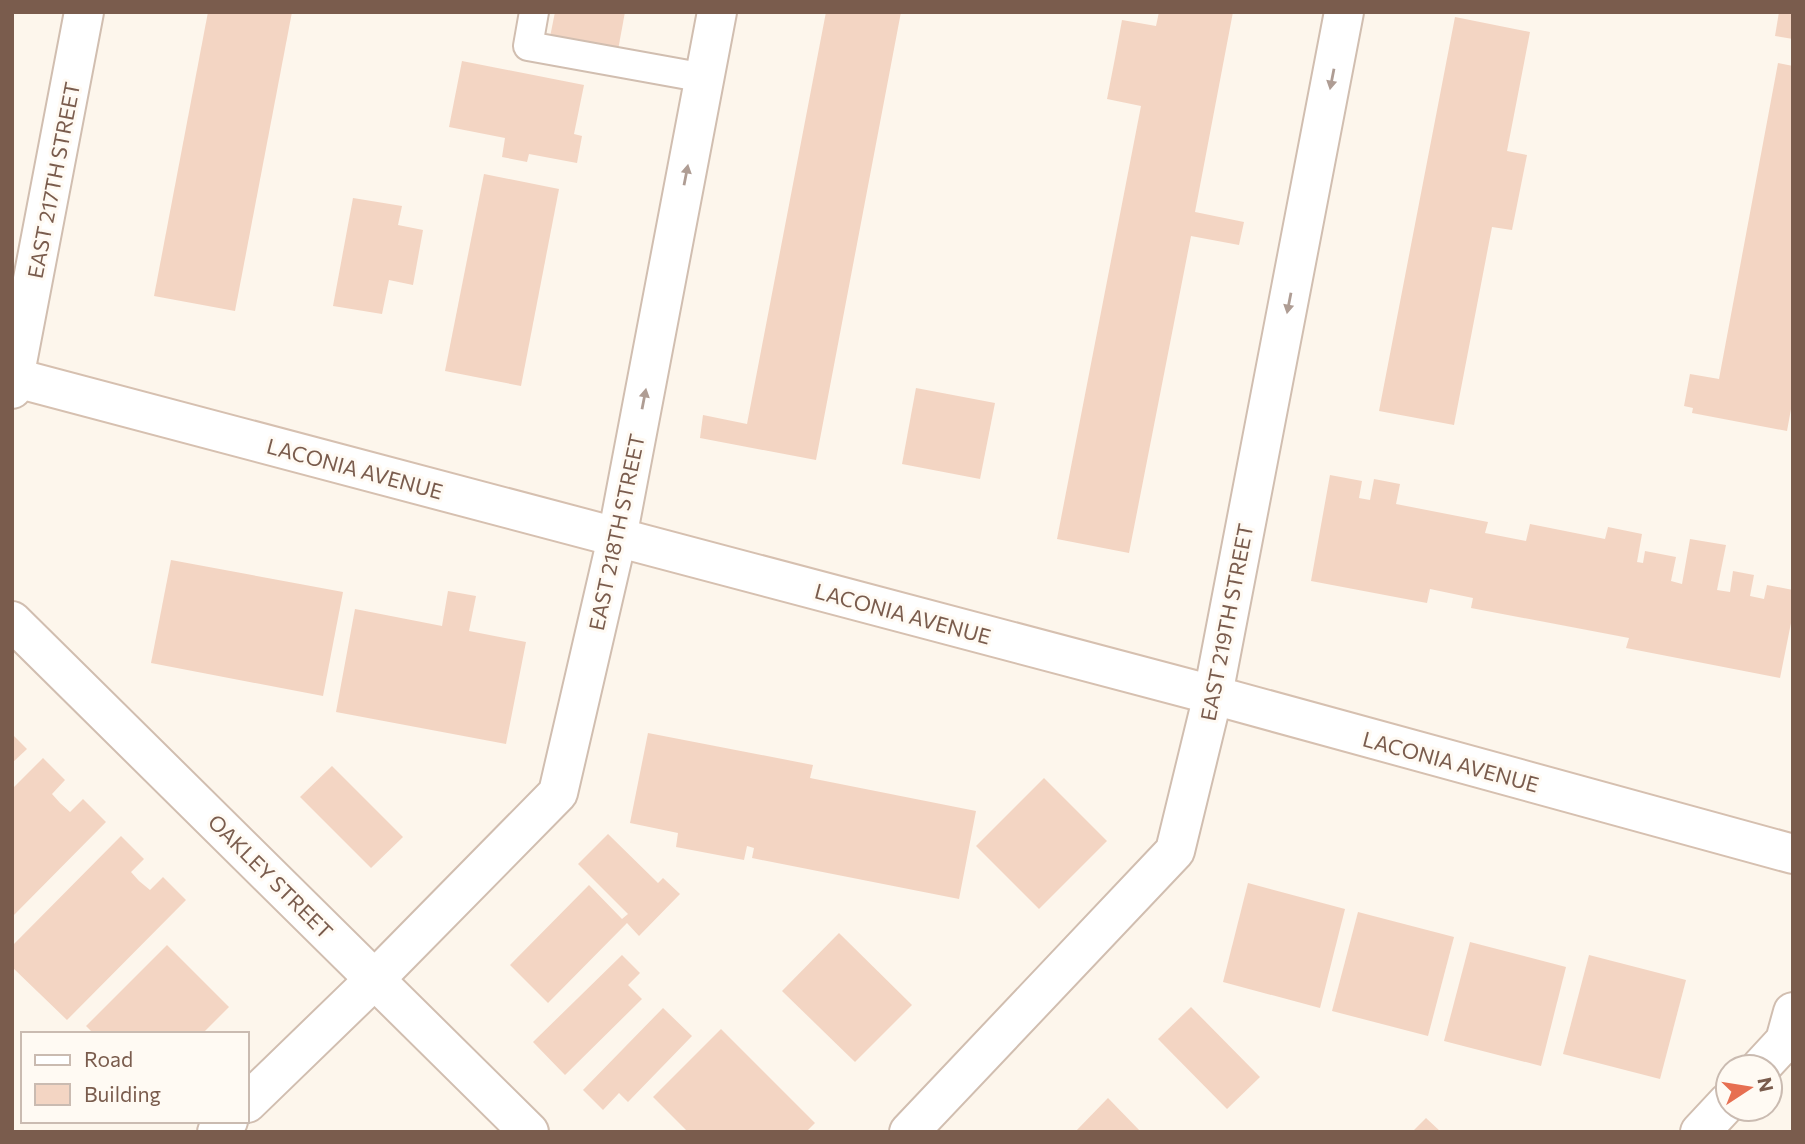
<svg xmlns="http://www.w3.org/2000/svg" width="1805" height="1144" viewBox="0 0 1805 1144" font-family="Commissioner,sans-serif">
  <rect width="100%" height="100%" fill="#fdf6ec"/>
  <!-- building -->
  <g fill="#f3d5c3">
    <path d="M 208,12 L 292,12 L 235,311 L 154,296 Z"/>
    <path d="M 555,12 L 625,12 L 618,50 L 550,37 Z"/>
    <path d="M 826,12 L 901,12 L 816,460 L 700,438 L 703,415 L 747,424 Z"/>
    <path d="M 1159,12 L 1233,12 L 1195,212 L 1244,222 L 1239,245 L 1191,236 L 1129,553 L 1057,539 L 1141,106 L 1107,99 L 1115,58 L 1122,20 L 1156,26 Z"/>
    <path d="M 1779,12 L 1793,12 L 1793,39 L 1775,36 Z"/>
    <path d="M 1455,17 L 1530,32 L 1507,151 L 1527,155 L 1512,230 L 1492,227 L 1454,425 L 1379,411 Z"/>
    <path d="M 462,61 L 584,85 L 574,134 L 582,136 L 577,163 L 529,154 L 527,162 L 502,157 L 505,138 L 449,127 Z"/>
    <path d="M 1778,63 L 1793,66 L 1793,398 L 1787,431 L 1692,413 L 1693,408 L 1684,406 L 1690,374 L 1719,379 Z"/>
    <path d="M 484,174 L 559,189 L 521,386 L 445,371 Z"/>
    <path d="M 353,198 L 402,206 L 398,225 L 423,230 L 413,285 L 389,280 L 382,314 L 333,306 Z"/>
    <path d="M 916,388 L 995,403 L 980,479 L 902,464 Z"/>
    <path d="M 1330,475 L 1362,481 L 1359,498 L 1370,500 L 1374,479 L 1400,484 L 1396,504 L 1488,522 L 1485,533 L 1526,541 L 1530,524 L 1605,539 L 1608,527 L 1642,534 L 1637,562 L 1643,563 L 1645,551 L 1676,557 L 1671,581 L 1682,584 L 1690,539 L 1726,545 L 1717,590 L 1730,592 L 1733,571 L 1754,575 L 1750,596 L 1764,599 L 1767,585 L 1793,590 L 1793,613 L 1780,678 L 1626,648 L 1629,638 L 1471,608 L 1473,598 L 1430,589 L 1427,603 L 1311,581 Z"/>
    <path d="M 171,560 L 343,592 L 323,696 L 151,663 Z"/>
    <path d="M 448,591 L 476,596 L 469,631 L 526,642 L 506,744 L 336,712 L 355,609 L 442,626 Z"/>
    <path d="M 648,733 L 813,765 L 810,778 L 976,811 L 959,899 L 752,858 L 754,848 L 747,846 L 744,860 L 676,847 L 678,833 L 630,823 Z"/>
    <path d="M 12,734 L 27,749 L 12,763 Z"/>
    <path d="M 43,758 L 65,780 L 52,794 L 60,803 L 70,812 L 83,799 L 106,822 L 12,917 L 12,789 Z"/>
    <path d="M 332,766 L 403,837 L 371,868 L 300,797 Z"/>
    <path d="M 1044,778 L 1107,841 L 1039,909 L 976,846 Z"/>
    <path d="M 608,834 L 658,883 L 663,878 L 680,894 L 639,936 L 627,923 L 548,1003 L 510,965 L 589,885 L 622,919 L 628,914 L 578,864 Z"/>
    <path d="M 121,836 L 144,859 L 131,872 L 139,881 L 150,890 L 163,877 L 186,900 L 67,1020 L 12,967 L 12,946 Z"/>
    <path d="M 1248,883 L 1345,909 L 1320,1008 L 1223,982 Z"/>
    <path d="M 1358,912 L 1454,937 L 1428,1036 L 1332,1011 Z"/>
    <path d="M 839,933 L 912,1005 L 855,1062 L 782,991 Z"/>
    <path d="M 1470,942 L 1566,967 L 1541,1066 L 1444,1041 Z"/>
    <path d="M 167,945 L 229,1007 L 202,1034 L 94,1034 L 86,1026 Z"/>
    <path d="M 622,955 L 640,973 L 628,985 L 642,999 L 565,1075 L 533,1042 Z"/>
    <path d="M 1589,955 L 1686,980 L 1660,1079 L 1563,1054 Z"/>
    <path d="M 1191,1007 L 1260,1077 L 1227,1109 L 1158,1039 Z"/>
    <path d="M 663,1008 L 692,1036 L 628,1102 L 619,1093 L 603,1110 L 583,1090 Z"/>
    <path d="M 721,1029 L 815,1123 L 806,1132 L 688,1132 L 653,1097 Z"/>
    <path d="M 1108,1098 L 1141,1132 L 1075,1132 Z"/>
    <path d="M 1426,1118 L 1441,1132 L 1412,1132 Z"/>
  </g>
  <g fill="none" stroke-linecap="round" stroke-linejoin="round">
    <defs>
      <path id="lane" d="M 534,12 L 528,46 L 705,78"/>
      <g id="street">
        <path d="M 12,389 L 84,12"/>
        <path d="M 12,621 L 529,1132"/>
        <path d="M 1761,1067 L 1785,1041 L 1793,1012"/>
        <path d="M 247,1103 L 375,979 L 558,793 L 617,538 L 717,12"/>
        <path d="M 217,1132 L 228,1121"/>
        <path d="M 909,1132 L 1175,851 L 1213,695 L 1344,12"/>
        <path d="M 1700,1132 L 1728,1102"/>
      </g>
      <path id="secondary" d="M 12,377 L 1213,695 L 1793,854"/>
    </defs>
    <!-- lane casing -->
    <use href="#lane" stroke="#d1beb0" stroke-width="32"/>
    <!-- street casing -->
    <use href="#street" stroke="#d1beb0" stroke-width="42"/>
    <!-- secondary casing -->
    <use href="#secondary" stroke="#d6c0b0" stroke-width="42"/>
    <!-- lane -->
    <use href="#lane" stroke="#fff" stroke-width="28"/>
    <!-- street -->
    <use href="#street" stroke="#fff" stroke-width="38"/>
    <!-- secondary -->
    <use href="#secondary" stroke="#fff" stroke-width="38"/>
  </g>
  <!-- one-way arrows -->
  <defs><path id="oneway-solid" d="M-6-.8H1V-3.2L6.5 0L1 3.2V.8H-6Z" transform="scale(1.75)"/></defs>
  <g fill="#af9d94">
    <use href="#oneway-solid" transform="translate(1332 79) rotate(101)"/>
    <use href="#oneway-solid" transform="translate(686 175) rotate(-79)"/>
    <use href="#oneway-solid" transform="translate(1289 303) rotate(101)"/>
    <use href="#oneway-solid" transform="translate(644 399) rotate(-79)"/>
  </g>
  <g text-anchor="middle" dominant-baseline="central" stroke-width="6" stroke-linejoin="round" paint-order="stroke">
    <!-- street labels -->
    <g font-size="21" fill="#7a5c4d" stroke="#fffaf3">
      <text transform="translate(53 180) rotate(-79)">EAST 217TH STREET</text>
      <text transform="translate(355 468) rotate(15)">LACONIA AVENUE</text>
      <text transform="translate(616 532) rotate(-78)">EAST 218TH STREET</text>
      <text transform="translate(903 613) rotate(15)">LACONIA AVENUE</text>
      <text transform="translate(1226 622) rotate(-79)">EAST 219TH STREET</text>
      <text transform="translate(1451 761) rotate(15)">LACONIA AVENUE</text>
      <text transform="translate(271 876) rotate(45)">OAKLEY STREET</text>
    </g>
  </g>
  <!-- border -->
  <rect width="1805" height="1144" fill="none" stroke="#7a5c4d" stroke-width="28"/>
  <!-- legend -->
  <rect x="21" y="1032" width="228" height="91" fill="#fffaf3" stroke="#cabbb1" stroke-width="2"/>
  <rect x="35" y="1055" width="35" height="10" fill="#ffffff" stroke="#cabbb1" stroke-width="2"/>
  <text x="84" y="1067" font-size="21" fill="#7a5c4d">Road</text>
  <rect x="35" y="1084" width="35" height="21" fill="#f3d5c3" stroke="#cabbb1" stroke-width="2"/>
  <text x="84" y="1102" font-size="21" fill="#7a5c4d">Building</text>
  <!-- north arrow -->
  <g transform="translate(1749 1088) rotate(78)"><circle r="33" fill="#fffaf3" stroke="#cabbb1" stroke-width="2"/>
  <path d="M0-5L12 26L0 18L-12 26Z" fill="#e76f51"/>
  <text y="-10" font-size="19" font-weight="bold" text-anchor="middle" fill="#7a5c4d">N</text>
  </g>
</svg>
